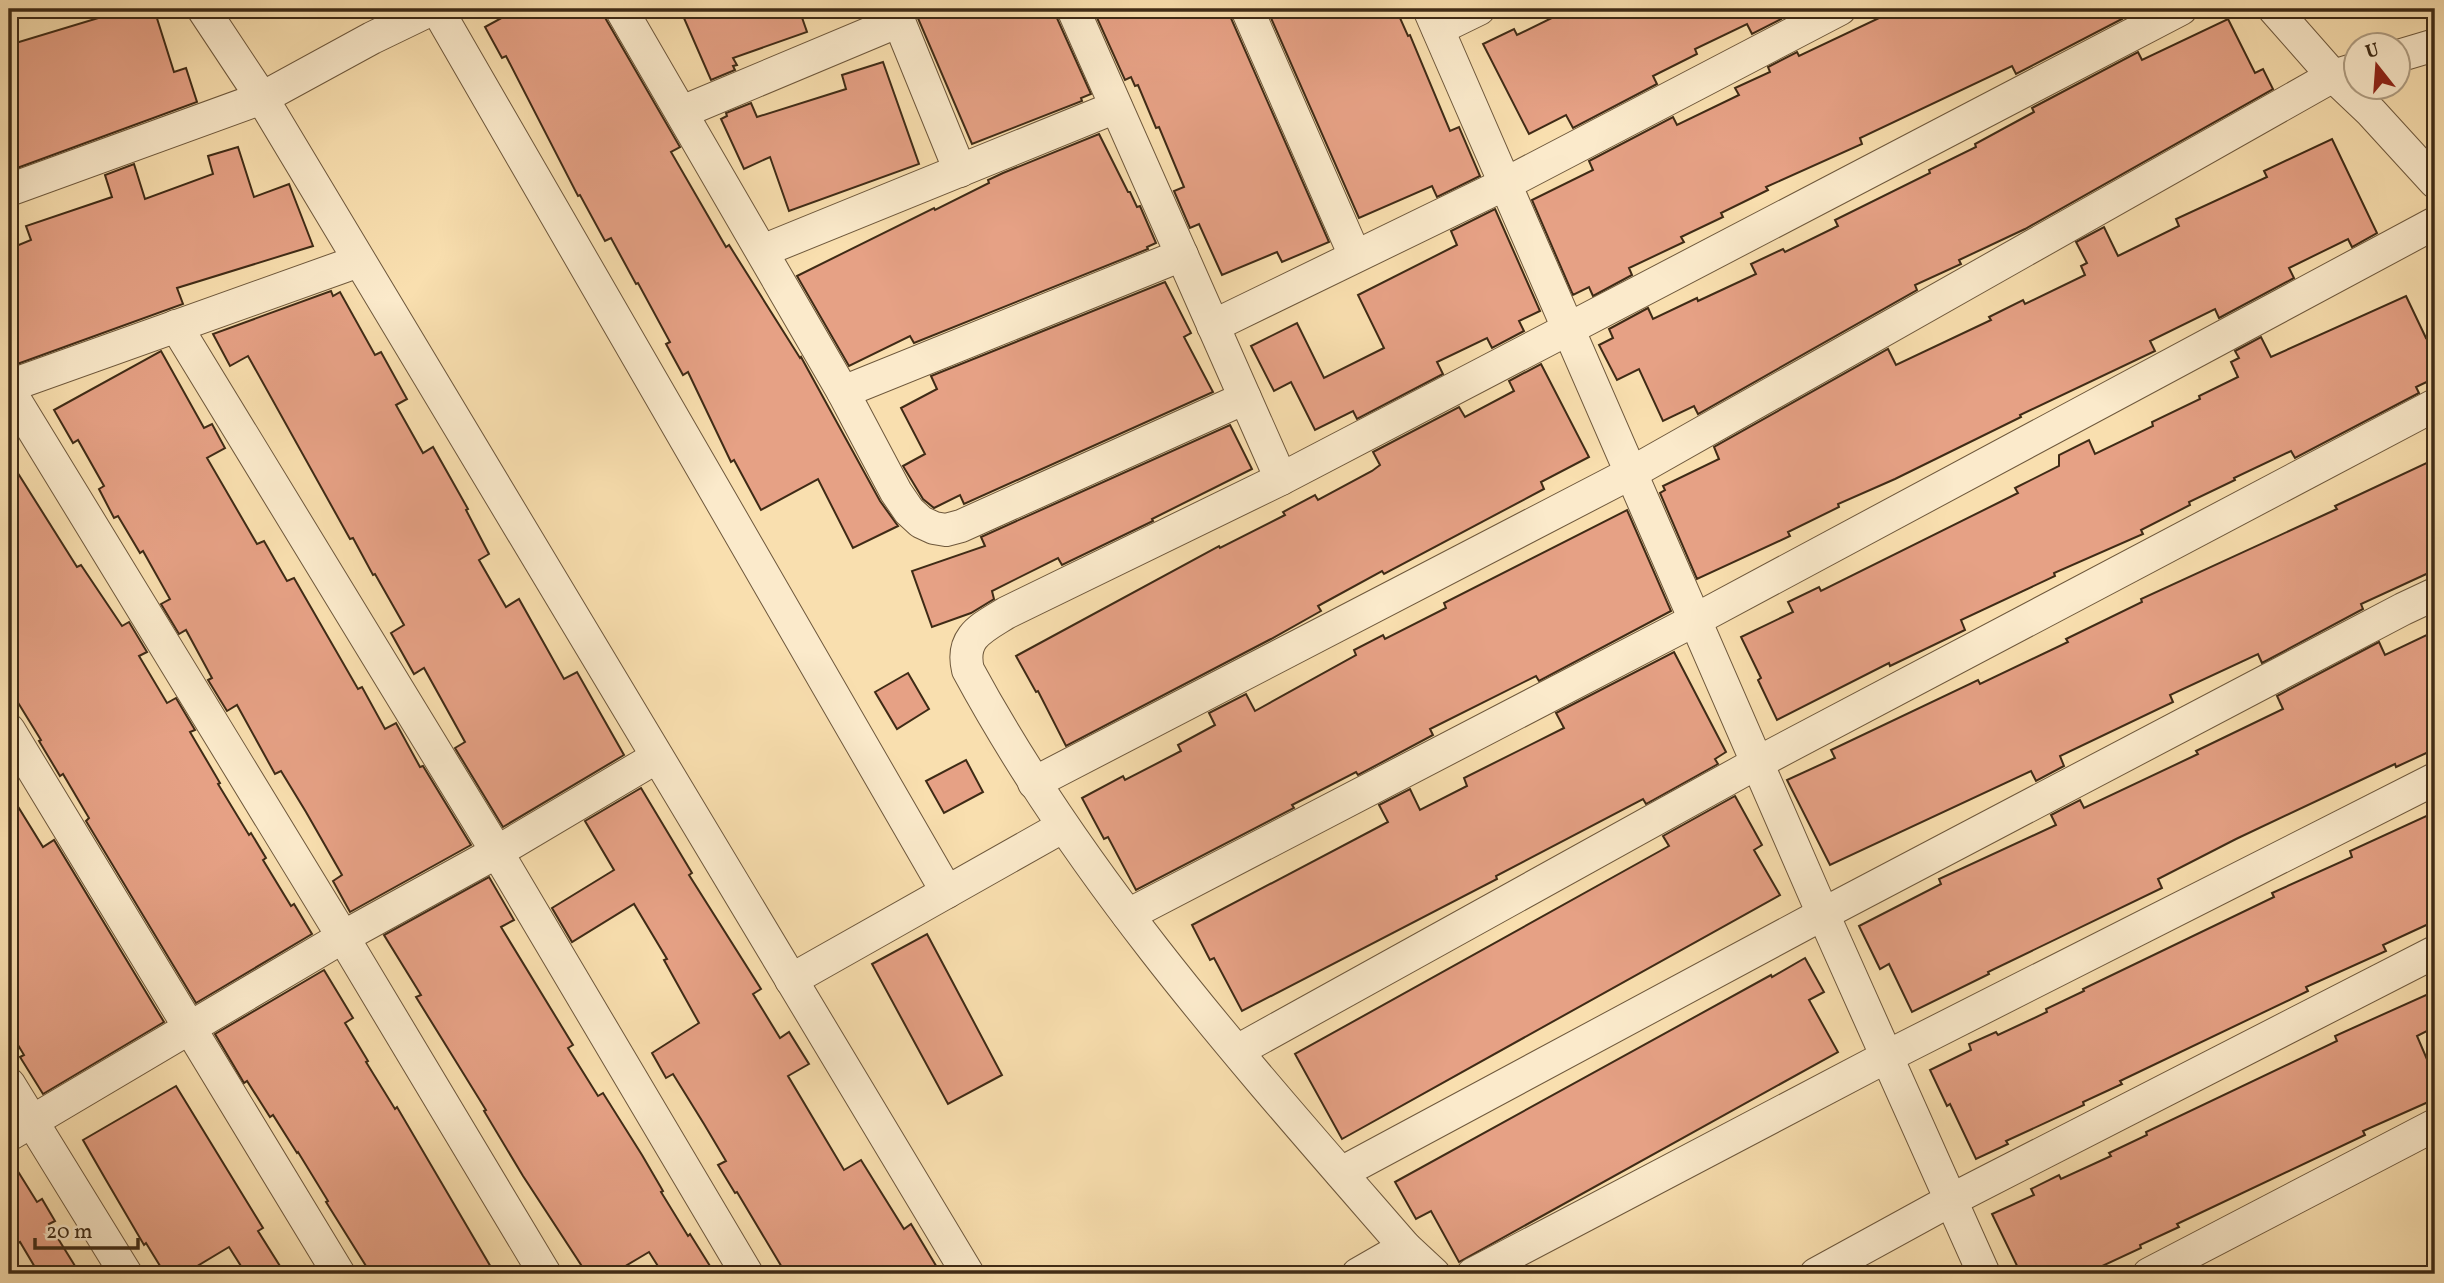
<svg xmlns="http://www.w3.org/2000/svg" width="2444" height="1283" viewBox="0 0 2444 1283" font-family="Vollkorn,serif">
  <rect width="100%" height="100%" fill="#f9dfaf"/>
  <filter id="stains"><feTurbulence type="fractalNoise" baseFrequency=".00286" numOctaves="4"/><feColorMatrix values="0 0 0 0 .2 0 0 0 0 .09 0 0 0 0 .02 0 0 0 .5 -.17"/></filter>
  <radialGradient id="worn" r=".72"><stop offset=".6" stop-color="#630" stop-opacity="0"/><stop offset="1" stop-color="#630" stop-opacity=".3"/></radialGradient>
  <!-- building -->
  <g fill="#e6a185" stroke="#3f2b16" stroke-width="2">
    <path d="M 128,9 L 154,9 L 174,72 L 186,68 L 197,102 L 9,171 L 9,45 Z"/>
    <path d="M 518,9 L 600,9 L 680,147 L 671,152 L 726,247 L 729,245 L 800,358 L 801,357 L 880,501 L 898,526 L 853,548 L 818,479 L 761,510 L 734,460 L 731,462 L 688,372 L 683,375 L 666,344 L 670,342 L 638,283 L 636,284 L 611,238 L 605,241 L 580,195 L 578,196 L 506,56 L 502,58 L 485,27 Z"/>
    <path d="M 680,9 L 799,9 L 807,32 L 733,58 L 737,65 L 733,66 L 735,70 L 711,80 Z"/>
    <path d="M 914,9 L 1055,9 L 1056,16 L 1091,94 L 1081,98 L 1082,101 L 972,144 Z"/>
    <path d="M 1093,9 L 1229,9 L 1230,16 L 1329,242 L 1282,262 L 1277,252 L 1222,275 L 1199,224 L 1190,228 L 1174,191 L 1184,187 L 1159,127 L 1156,128 L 1138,85 L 1135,86 L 1131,77 L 1125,80 Z"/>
    <path d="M 1267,9 L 1396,9 L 1408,36 L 1410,35 L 1450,131 L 1459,127 L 1480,176 L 1437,197 L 1432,186 L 1359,218 Z"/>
    <path d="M 1570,9 L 1778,9 L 1776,10 L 1781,19 L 1752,34 L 1747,24 L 1695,49 L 1697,54 L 1653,76 L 1657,84 L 1573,128 L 1566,115 L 1529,134 L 1483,44 L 1514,29 L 1517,35 Z"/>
    <path d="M 1898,9 L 2118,9 L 2122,19 L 2016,74 L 2012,66 L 1860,138 L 1862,144 L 1766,187 L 1768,190 L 1721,213 L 1723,217 L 1681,237 L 1684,242 L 1629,268 L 1632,275 L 1593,296 L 1589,287 L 1573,295 L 1532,200 L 1593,170 L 1589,161 L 1673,117 L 1677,125 L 1739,95 L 1735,88 L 1770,72 L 1768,67 L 1797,52 L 1799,56 Z"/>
    <path d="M 2228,19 L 2255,73 L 2263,69 L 2273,89 L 2025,229 L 1959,260 L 1961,264 L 1915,285 L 1917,290 L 1698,414 L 1694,406 L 1663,421 L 1639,369 L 1617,380 L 1599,345 L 1613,338 L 1609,329 L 1648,308 L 1653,319 L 1697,298 L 1698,301 L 1756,274 L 1751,264 L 1783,249 L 1785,252 L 1838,226 L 1835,220 L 1930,173 L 1929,170 L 1976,147 L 1975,144 L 2034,112 L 2032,108 L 2138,52 L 2142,60 Z"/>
    <path d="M 883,62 L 919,164 L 789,211 L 770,157 L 744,169 L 721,119 L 727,116 L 726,113 L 751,103 L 757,117 L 846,89 L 842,75 Z"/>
    <path d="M 1099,134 L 1128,192 L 1130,192 L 1137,207 L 1140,206 L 1156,243 L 1147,247 L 1148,249 L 914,343 L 910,336 L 849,366 L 797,276 L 934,208 L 935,210 L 989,183 L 988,180 L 1003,173 Z"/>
    <path d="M 2332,139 L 2377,233 L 2352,247 L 2348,239 L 2289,268 L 2294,278 L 2219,318 L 2215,309 L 2150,341 L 2155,351 L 2020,415 L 2021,417 L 1895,479 L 1838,504 L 1839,507 L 1788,532 L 1790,536 L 1697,579 L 1660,493 L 1665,490 L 1663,486 L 1719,459 L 1714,447 L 1888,349 L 1896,365 L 1991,320 L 1989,317 L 2023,300 L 2025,304 L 2085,275 L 2081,266 L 2087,263 L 2076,242 L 2104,227 L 2118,256 L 2179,226 L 2176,219 L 2267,177 L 2264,171 Z"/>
    <path d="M 238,147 L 254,197 L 289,184 L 313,246 L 177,288 L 183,304 L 9,367 L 9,249 L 31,240 L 26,226 L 112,197 L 105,175 L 134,164 L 145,199 L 213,174 L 208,156 Z"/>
    <path d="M 1495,209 L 1540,311 L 1519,321 L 1524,331 L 1492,348 L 1487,338 L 1437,362 L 1443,374 L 1357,419 L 1353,411 L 1315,430 L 1291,382 L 1274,391 L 1251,346 L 1297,323 L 1324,378 L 1384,348 L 1358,295 L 1457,245 L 1451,231 Z"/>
    <path d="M 1165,282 L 1191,333 L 1184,337 L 1213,392 L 964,504 L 960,495 L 934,508 L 923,499 L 903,466 L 925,454 L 901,408 L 937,389 L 931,376 Z"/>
    <path d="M 331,291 L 333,296 L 340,292 L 375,355 L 381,352 L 407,399 L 396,405 L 423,453 L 433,447 L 468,509 L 466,510 L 489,554 L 479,560 L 506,607 L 519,599 L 564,679 L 577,672 L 624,755 L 503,827 L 455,748 L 465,742 L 424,668 L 414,674 L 391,633 L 404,625 L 375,574 L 373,575 L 353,538 L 350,539 L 248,356 L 230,366 L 213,334 Z"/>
    <path d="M 2406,296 L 2426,338 L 2435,333 L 2435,378 L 2416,387 L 2419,393 L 2295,458 L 2291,451 L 2234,478 L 2235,480 L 2189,502 L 2190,505 L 2141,530 L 2143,534 L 2054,573 L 2055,576 L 1961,620 L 1965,630 L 1890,666 L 1889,663 L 1777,720 L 1758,680 L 1761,678 L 1741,637 L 1793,612 L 1788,602 L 1819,587 L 1821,591 L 2018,493 L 2015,488 L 2059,466 L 2059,455 L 2089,440 L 2095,454 L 2153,426 L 2152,422 L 2200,399 L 2199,396 L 2238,377 L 2231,362 L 2239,358 L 2235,351 L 2261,337 L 2271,357 Z"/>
    <path d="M 161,351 L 204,428 L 212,424 L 225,448 L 207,458 L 257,544 L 264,541 L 287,581 L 294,578 L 358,689 L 362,687 L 385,729 L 396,723 L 420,767 L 423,766 L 471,845 L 350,912 L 333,881 L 342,875 L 306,812 L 281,771 L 275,774 L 237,705 L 227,711 L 208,680 L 212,678 L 186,630 L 179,634 L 161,604 L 170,599 L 143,551 L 140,553 L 118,516 L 114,518 L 99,489 L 104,486 L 78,440 L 73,443 L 54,410 Z"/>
    <path d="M 1541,364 L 1589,457 L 1541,482 L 1544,489 L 1384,574 L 1382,571 L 1318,606 L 1321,611 L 1271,639 L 1066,746 L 1038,691 L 1036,692 L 1016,656 L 1219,546 L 1220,548 L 1285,515 L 1283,512 L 1315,495 L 1318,500 L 1372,471 L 1380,465 L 1373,452 L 1459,407 L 1465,417 L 1514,391 L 1509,381 Z"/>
    <path d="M 1230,425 L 1252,469 L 1152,519 L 1153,521 L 1062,565 L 1058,558 L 992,591 L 994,599 L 971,613 L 932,627 L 912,571 L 985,546 L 981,537 Z"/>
    <path d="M 9,459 L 77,567 L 81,565 L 122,626 L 129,622 L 147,652 L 139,656 L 167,703 L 176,698 L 195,730 L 190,732 L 220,783 L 218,784 L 249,835 L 251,833 L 266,858 L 263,860 L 291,906 L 294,904 L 312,934 L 196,1003 L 86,821 L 89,818 L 63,774 L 60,776 L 39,741 L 41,740 L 9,688 Z"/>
    <path d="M 2435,459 L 2435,570 L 2361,604 L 2363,609 L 2262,663 L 2258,654 L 2170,695 L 2173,702 L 2060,756 L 2064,766 L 2036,781 L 2031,771 L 1830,865 L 1787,780 L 1835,758 L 1831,750 L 1978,680 L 1980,684 L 2068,642 L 2066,639 L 2142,602 L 2141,599 L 2337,509 L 2335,506 Z"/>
    <path d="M 1627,510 L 1671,611 L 1539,681 L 1536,676 L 1430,729 L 1433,735 L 1358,775 L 1356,772 L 1292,805 L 1294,808 L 1136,890 L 1108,837 L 1104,839 L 1082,798 L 1123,776 L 1125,780 L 1181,751 L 1178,745 L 1215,725 L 1209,713 L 1246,694 L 1255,711 L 1356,655 L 1354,650 L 1383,635 L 1385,639 L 1446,608 L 1444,603 Z"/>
    <path d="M 2435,631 L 2435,749 L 2396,767 L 2395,764 L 2236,839 L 2158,879 L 2162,888 L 1988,972 L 1989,974 L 1912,1012 L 1889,964 L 1880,969 L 1859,926 L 1941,884 L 1939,879 L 2056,825 L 2051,815 L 2080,800 L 2084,808 L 2198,754 L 2196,751 L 2283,709 L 2277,696 L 2379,642 L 2385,655 Z"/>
    <path d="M 1674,652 L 1726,752 L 1715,759 L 1718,764 L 1646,804 L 1643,799 L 1496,876 L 1497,879 L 1242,1011 L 1214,958 L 1210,960 L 1192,925 L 1388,822 L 1379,805 L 1410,789 L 1420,810 L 1467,786 L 1464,778 L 1564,728 L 1556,713 Z"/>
    <path d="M 908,673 L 929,709 L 897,729 L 875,692 Z"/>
    <path d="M 966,760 L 983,792 L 944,813 L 926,781 Z"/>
    <path d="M 641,788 L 692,873 L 689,875 L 761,989 L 753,994 L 780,1038 L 789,1032 L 809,1064 L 788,1076 L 844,1170 L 861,1160 L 904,1229 L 911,1224 L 941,1274 L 786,1274 L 737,1192 L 735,1193 L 718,1165 L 726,1161 L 704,1124 L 673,1074 L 666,1078 L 652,1053 L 699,1023 L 664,960 L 667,959 L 634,904 L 572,942 L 552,908 L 614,870 L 585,821 Z"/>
    <path d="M 9,792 L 43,847 L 54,840 L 164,1022 L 43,1094 L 20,1057 L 24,1055 L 9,1030 Z"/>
    <path d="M 1735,796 L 1762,845 L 1754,850 L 1780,895 L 1342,1139 L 1295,1054 L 1669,846 L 1663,836 Z"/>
    <path d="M 2435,812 L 2435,921 L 2383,945 L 2386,951 L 2306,987 L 2308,991 L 2120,1081 L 2122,1084 L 2083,1102 L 2084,1105 L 2006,1141 L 2008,1144 L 1976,1159 L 1950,1104 L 1947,1106 L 1930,1070 L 1971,1050 L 1969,1044 L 1996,1032 L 1998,1035 L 2047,1012 L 2046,1009 L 2084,991 L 2083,989 L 2274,897 L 2272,893 L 2352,857 L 2350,851 Z"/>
    <path d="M 489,877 L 514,920 L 501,927 L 573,1045 L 568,1048 L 598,1096 L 603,1093 L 642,1155 L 663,1191 L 661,1192 L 688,1236 L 690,1234 L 715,1274 L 663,1274 L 649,1252 L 612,1274 L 587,1274 L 523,1176 L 484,1111 L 486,1110 L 416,997 L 421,995 L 384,935 Z"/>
    <path d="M 927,934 L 1002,1075 L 948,1104 L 872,964 Z"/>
    <path d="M 1805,958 L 1824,992 L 1809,1000 L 1838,1052 L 1459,1262 L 1431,1211 L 1416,1219 L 1395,1182 L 1771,975 L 1772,977 Z"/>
    <path d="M 324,970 L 353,1018 L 345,1023 L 368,1061 L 366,1062 L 395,1109 L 397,1107 L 495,1274 L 371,1274 L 326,1202 L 328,1201 L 298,1152 L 297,1153 L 273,1115 L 270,1117 L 247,1081 L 244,1083 L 215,1034 Z"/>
    <path d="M 2435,991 L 2435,1027 L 2417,1036 L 2435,1078 L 2435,1099 L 2363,1131 L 2365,1135 L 2177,1224 L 2179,1227 L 2140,1245 L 2141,1248 L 2085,1274 L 2021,1274 L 1992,1214 L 2034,1195 L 2031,1189 L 2059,1175 L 2061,1179 L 2111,1156 L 2109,1153 L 2147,1135 L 2146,1132 L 2337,1041 L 2335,1036 Z"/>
    <path d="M 176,1086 L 263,1228 L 258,1231 L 285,1274 L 246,1274 L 229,1247 L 184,1274 L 165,1274 L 146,1243 L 144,1245 L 106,1180 L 83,1140 Z"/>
    <path d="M 9,1157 L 37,1202 L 42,1199 L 55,1221 L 49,1224 L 80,1274 L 39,1274 L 20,1242 L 9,1249 Z"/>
  </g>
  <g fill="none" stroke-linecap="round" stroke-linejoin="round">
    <defs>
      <g id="street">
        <path d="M 203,9 L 262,98 L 968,1274"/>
        <path d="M 437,9 L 947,892"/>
        <path d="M 621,9 L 843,392 L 896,492 L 909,511 L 921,522 L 934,528 L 946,530 L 961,526 L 1245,398"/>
        <path d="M 894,9 L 960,171"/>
        <path d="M 1073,9 L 1281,479"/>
        <path d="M 1247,9 L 1355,256"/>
        <path d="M 1429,9 L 1823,914 L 1984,1274"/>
        <path d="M 2274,9 L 2333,76 L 2371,112 L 2435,182"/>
        <path d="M 1438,29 L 1479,9"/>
        <path d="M 2398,56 L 2435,45"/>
        <path d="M 682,112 L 899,21"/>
        <path d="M 9,190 L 262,98 L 372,38 L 432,9"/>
        <path d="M 762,251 L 1116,107"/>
        <path d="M 176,326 L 497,852 L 747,1274"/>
        <path d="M 1213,326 L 1505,184 L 1840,9"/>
        <path d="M 9,386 L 359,261"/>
        <path d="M 9,390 L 343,937 L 545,1274"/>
        <path d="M 843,392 L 1182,255"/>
        <path d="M 9,730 L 339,1274"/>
        <path d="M 1034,783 L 1631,473 L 2333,76 L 2356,69"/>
        <path d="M 1128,915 L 1695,620 L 2435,223"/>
        <path d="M 791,980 L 1062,827"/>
        <path d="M 1237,1051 L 1757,763 L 2435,405"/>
        <path d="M 9,1084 L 126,1274"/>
        <path d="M 9,1135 L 343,937 L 497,852 L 657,757"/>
        <path d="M 1341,1173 L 1823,914 L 2403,609 L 2435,594"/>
        <path d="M 1358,1274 L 1405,1247"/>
        <path d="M 1434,1274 L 1405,1247 C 1247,1065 1083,883 968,670 C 960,637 982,628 1006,613 L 1281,479 L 2181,9"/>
        <path d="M 1473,1274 L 1886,1057 L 2435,779"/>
        <path d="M 1816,1274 L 1951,1200 L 2435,952"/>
        <path d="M 2149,1274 L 2435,1125"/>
      </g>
    </defs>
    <!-- street casing -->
    <use href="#street" stroke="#6e583c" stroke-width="34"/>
    <!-- street -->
    <use href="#street" stroke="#fbeacb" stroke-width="32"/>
  </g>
  <!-- margin -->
  <rect width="2444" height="1283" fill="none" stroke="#f9dfaf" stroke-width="35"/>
  <rect x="10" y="10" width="2423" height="1262" fill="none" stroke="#3f2b16" stroke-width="3.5"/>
  <rect x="18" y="18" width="2409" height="1248" fill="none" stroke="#3f2b16" stroke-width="2"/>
  <!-- north arrow -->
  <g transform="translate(2377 66) rotate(343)"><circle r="33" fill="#fbeacb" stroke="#b09e83" stroke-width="2"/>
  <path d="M0-5L12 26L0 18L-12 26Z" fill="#8f2418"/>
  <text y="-10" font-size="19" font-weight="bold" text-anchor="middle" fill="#3f2b16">U</text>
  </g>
  <!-- scale -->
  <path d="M35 1238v10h103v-10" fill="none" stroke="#3f2b16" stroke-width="3.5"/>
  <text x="46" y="1238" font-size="21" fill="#3f2b16" stroke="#fbeacb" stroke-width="5" paint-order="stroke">20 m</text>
  <rect width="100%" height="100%" filter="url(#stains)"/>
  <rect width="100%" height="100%" fill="url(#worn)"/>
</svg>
